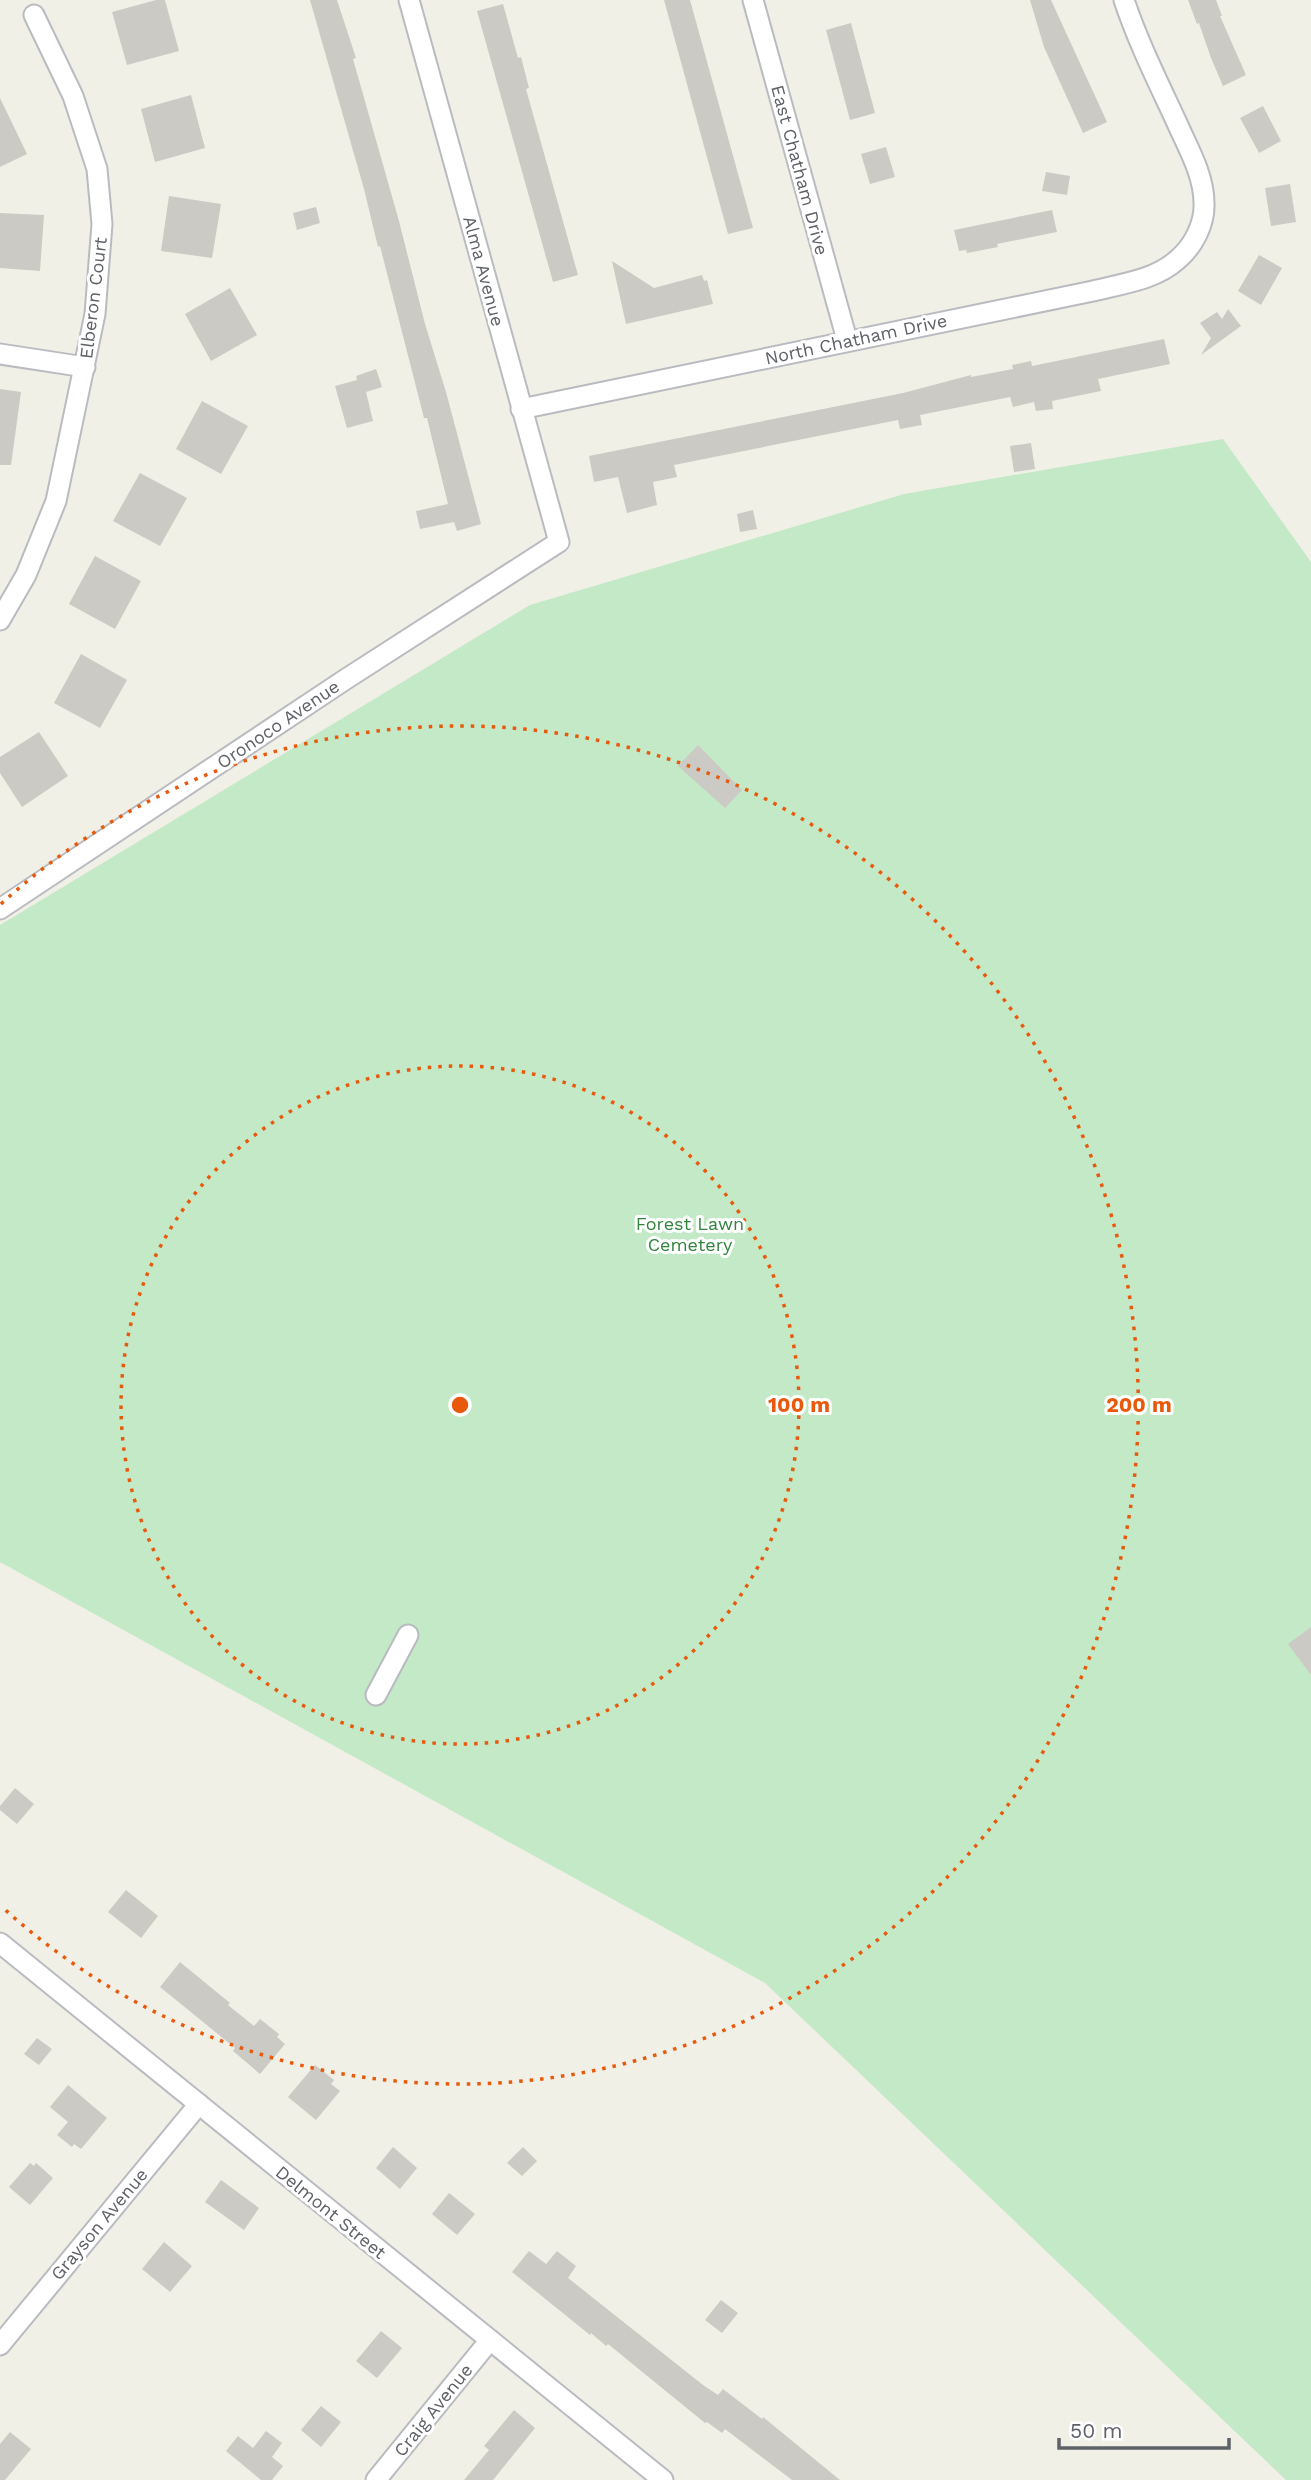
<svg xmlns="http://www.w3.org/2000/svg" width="1311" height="2480" viewBox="0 0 1311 2480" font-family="'Work Sans',sans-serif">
  <rect width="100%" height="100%" fill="#f1f0e7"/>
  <!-- green -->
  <path fill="#c3e9c7" d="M 1223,439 L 1311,562 L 1311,2480 L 1286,2480 L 765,1983 L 0,1562 L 0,925 L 530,605 L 904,494 Z"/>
  <!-- building -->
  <g fill="#cccac4">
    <path d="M 156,0 L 165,0 L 179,51 L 127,65 L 112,12 Z"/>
    <path d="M 310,0 L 337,0 L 356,58 L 353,59 L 399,221 L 425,324 L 446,392 L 481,524 L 457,531 L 454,522 L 420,529 L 416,511 L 448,504 L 427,418 L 424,418 L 380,246 L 378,247 L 364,189 Z"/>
    <path d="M 664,0 L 690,0 L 753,228 L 728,234 Z"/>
    <path d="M 1030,0 L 1051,0 L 1107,122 L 1083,133 L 1044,47 Z"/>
    <path d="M 1188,0 L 1216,0 L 1222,16 L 1220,16 L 1246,75 L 1223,86 L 1211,58 L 1199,23 L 1197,24 Z"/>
    <path d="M 503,4 L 518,58 L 521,57 L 529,88 L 526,89 L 578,275 L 553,282 L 477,11 Z"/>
    <path d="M 851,23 L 875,113 L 850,120 L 826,30 Z"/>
    <path d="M 191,95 L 205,148 L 155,162 L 141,109 Z"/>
    <path d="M 0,98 L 27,154 L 0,167 Z"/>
    <path d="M 1263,106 L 1281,141 L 1259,153 L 1240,118 Z"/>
    <path d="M 886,147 L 895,177 L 870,184 L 861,154 Z"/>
    <path d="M 1046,172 L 1070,176 L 1067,195 L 1042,191 Z"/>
    <path d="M 1290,184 L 1296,222 L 1271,226 L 1265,188 Z"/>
    <path d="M 169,196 L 221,204 L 212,258 L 161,251 Z"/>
    <path d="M 316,207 L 320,223 L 297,230 L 293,213 Z"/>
    <path d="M 1052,210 L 1057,232 L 997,244 L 998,247 L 978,251 L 967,253 L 966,250 L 959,251 L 954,230 Z"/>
    <path d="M 0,213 L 44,215 L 40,271 L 0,268 Z"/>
    <path d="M 1259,255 L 1282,268 L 1261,305 L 1238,291 Z"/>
    <path d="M 612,261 L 654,288 L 702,275 L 704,281 L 707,280 L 713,304 L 626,324 Z"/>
    <path d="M 230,288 L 257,335 L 211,361 L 185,314 Z"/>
    <path d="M 1228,309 L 1241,326 L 1201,355 L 1211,338 L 1200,323 L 1217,312 L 1222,319 Z"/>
    <path d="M 1164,339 L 1170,364 L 1098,379 L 1101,391 L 1052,401 L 1053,409 L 1036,411 L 1034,402 L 1013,407 L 1010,397 L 920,415 L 922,425 L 900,429 L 898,420 L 674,465 L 677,477 L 653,482 L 657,505 L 627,513 L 618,477 L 594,482 L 589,456 L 903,393 L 971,375 L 971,377 L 1013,369 L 1012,365 L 1031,361 L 1032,366 Z"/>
    <path d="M 376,369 L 382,387 L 366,392 L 373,421 L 347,428 L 335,386 L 357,380 L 356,376 Z"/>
    <path d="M 0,389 L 21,392 L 11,465 L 0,465 Z"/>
    <path d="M 202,401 L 248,426 L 221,474 L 176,449 Z"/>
    <path d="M 1031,443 L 1035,469 L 1014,472 L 1010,446 Z"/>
    <path d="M 140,473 L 187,498 L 160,546 L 113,521 Z"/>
    <path d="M 753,510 L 757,529 L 740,532 L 737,514 Z"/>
    <path d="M 95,556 L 141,581 L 115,629 L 69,604 Z"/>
    <path d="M 81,654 L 127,680 L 100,728 L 54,703 Z"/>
    <path d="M 39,732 L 68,776 L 22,807 L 0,773 L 0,757 Z"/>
    <path d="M 698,745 L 742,790 L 725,808 L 678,766 Z"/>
    <path d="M 1311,1627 L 1311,1675 L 1288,1644 Z"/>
    <path d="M 15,1788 L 34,1804 L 17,1824 L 0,1810 L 0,1806 Z"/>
    <path d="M 126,1890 L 158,1916 L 141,1938 L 108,1912 Z"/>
    <path d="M 180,1962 L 230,2003 L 228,2005 L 254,2026 L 260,2019 L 279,2034 L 277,2037 L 285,2044 L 260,2074 L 233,2051 L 235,2048 L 160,1987 Z"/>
    <path d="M 37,2038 L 52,2049 L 39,2065 L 24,2054 Z"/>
    <path d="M 315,2065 L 334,2080 L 331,2084 L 340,2091 L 316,2120 L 288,2097 Z"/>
    <path d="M 68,2085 L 107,2118 L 81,2149 L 74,2144 L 72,2147 L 57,2135 L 68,2122 L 50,2107 Z"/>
    <path d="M 393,2147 L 417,2168 L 400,2189 L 376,2168 Z"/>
    <path d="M 523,2147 L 537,2161 L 522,2176 L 507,2163 Z"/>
    <path d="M 30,2163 L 34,2166 L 36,2163 L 53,2178 L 30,2205 L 9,2187 Z"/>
    <path d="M 221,2180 L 259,2208 L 244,2230 L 205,2202 Z"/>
    <path d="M 449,2193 L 475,2214 L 457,2235 L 432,2214 Z"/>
    <path d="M 164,2242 L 192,2266 L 170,2292 L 142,2269 Z"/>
    <path d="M 529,2251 L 546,2264 L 557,2251 L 576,2266 L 568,2278 L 703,2385 L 718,2395 L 723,2389 L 762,2419 L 763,2417 L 840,2480 L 792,2480 L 725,2429 L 722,2433 L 707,2422 L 705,2423 L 608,2344 L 606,2346 L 591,2333 L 590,2335 L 512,2272 Z"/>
    <path d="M 721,2300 L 738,2313 L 722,2333 L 705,2320 Z"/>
    <path d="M 381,2331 L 402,2348 L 377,2378 L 356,2361 Z"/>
    <path d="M 321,2406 L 341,2422 L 321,2447 L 301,2430 Z"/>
    <path d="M 514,2410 L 535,2428 L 493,2480 L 464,2480 L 489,2450 L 484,2446 Z"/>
    <path d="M 266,2431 L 282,2443 L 272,2457 L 283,2466 L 272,2480 L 261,2480 L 226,2451 L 238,2436 L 253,2448 Z"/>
    <path d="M 10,2432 L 31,2449 L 5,2480 L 0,2480 L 0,2444 Z"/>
  </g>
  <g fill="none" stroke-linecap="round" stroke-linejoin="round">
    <defs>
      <g id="street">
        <path d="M 753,0 L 847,340"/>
        <path d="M 0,354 L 85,367"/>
        <path d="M 521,409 L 1093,291 C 1121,284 1155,280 1177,260 C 1193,247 1205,224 1204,203 C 1204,175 1188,148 1177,123 C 1158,82 1138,42 1124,0"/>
        <path d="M 0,620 L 26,575 L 56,501 L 95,314 L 102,224 L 97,169 L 73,96 L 34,15"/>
        <path d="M 0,909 L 346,679 L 559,542 L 409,0"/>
        <path d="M 376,1695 L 408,1635"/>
        <path d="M 0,1943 L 663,2480"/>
        <path d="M 0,2345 L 199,2104"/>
        <path d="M 376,2480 L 490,2340"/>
      </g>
    </defs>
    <!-- street casing -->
    <use href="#street" stroke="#b9bbc1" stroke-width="23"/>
    <!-- street -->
    <use href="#street" stroke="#fff" stroke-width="19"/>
  </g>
  <!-- distance rings -->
  <g fill="none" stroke="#e8590c" stroke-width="3.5" stroke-dasharray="3.5 7">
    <circle cx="460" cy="1405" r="339"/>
    <path d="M1 904A679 679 0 1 1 1 1906"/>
  </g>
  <g text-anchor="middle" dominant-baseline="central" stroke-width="6" stroke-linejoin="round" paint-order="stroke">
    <!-- street labels -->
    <g font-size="18" fill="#5e6168" stroke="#fff">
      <text transform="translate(800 170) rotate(75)">East Chatham Drive</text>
      <text transform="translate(484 271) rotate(75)">Alma Avenue</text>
      <text transform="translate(93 298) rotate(-83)">Elberon Court</text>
      <text transform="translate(856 339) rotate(-12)">North Chatham Drive</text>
      <text transform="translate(278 724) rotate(-34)">Oronoco Avenue</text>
      <text transform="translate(331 2212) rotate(39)">Delmont Street</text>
      <text transform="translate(99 2224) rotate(-50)">Grayson Avenue</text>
      <text transform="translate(433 2410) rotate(-51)">Craig Avenue</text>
    </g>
    <!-- park labels -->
    <g font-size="18" fill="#31833e" stroke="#fff">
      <text x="690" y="1223">Forest Lawn<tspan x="690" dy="21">Cemetery</tspan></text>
    </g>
  </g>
  <circle cx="460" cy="1405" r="10" fill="#e8590c" stroke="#fff" stroke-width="3.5"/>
  <g font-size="21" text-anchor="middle" font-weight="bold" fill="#e8590c" stroke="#fff" stroke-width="6" stroke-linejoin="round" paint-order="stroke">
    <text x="799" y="1412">100 m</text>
    <text x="1139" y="1412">200 m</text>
  </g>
  <!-- scale -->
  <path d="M1059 2438v10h170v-10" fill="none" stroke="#5e6168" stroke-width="3.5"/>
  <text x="1070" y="2438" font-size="21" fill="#5e6168" stroke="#ffffff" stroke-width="5" paint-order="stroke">50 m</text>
</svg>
